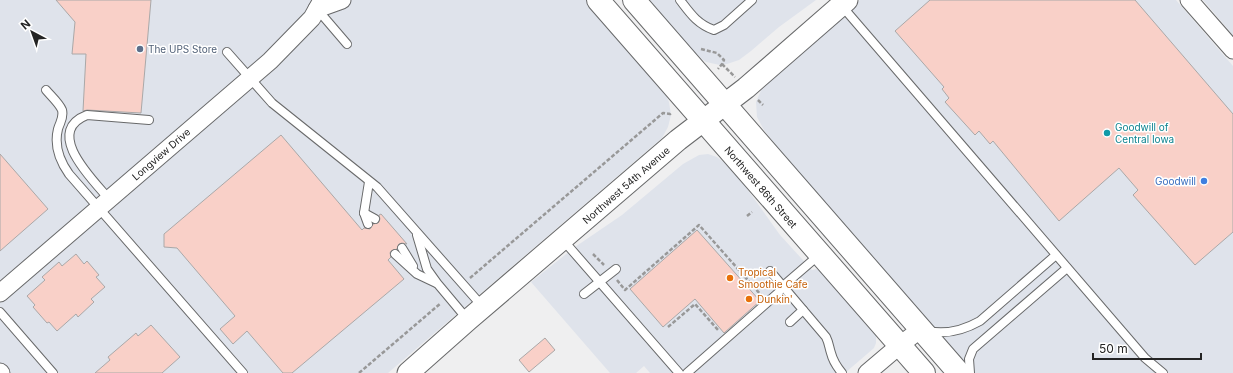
<svg xmlns="http://www.w3.org/2000/svg" width="1233" height="373" viewBox="0 0 1233 373" font-family="Inter,sans-serif">
  <rect width="100%" height="100%" fill="#efeff0"/>
  <!-- built -->
  <g fill="#dfe3eb">
    <path d="M 0,0 L 587,0 L 639,59 L 664,91 L 669,102 L 671,115 L 668,127 L 662,138 L 388,373 L 0,373 Z"/>
    <path d="M 647,0 L 816,0 L 779,27 L 751,51 L 739,60 L 727,64 L 720,65 L 706,62 L 703,60 L 691,49 Z"/>
    <path d="M 860,0 L 1176,0 L 1233,66 L 1233,373 L 971,373 L 789,163 L 764,130 L 757,117 L 756,102 L 762,88 Z"/>
    <path d="M 1203,0 L 1233,0 L 1233,35 Z"/>
    <path d="M 708,154 L 717,157 L 725,163 L 740,179 L 780,235 L 812,270 L 816,269 L 824,272 L 876,333 L 876,343 L 874,348 L 845,373 L 650,373 L 644,366 L 636,373 L 610,373 L 531,282 L 575,247 L 622,215 L 683,164 L 699,155 Z"/>
  </g>
  <!-- building -->
  <g fill="#f9d0c8" stroke="#aaa8a8">
    <path d="M 56,0 L 151,0 L 141,113 L 87,110 L 83,111 L 86,54 L 72,54 L 75,22 Z"/>
    <path d="M 930,0 L 1135,0 L 1233,114 L 1233,232 L 1195,265 L 1133,195 L 1138,190 L 1119,168 L 1059,221 L 993,141 L 990,144 L 979,131 L 975,135 L 945,102 L 949,98 L 942,89 L 944,87 L 895,31 Z"/>
    <path d="M 281,135 L 362,230 L 364,228 L 370,229 L 373,224 L 378,223 L 380,219 L 379,215 L 381,214 L 407,244 L 402,243 L 399,244 L 397,249 L 391,251 L 390,253 L 391,257 L 388,260 L 404,279 L 292,373 L 283,373 L 247,331 L 233,344 L 220,329 L 235,316 L 177,248 L 164,247 L 164,234 Z"/>
    <path d="M 0,154 L 48,209 L 0,251 Z"/>
    <path d="M 697,230 L 760,301 L 724,333 L 695,299 L 663,327 L 630,289 Z"/>
    <path d="M 76,254 L 84,264 L 87,261 L 99,275 L 96,277 L 105,287 L 91,299 L 94,302 L 78,317 L 76,314 L 57,331 L 49,322 L 47,323 L 33,307 L 35,305 L 27,296 L 45,280 L 42,277 L 59,262 L 62,266 Z"/>
    <path d="M 151,325 L 180,357 L 162,373 L 95,373 L 110,360 L 108,357 L 136,333 L 138,336 Z"/>
    <path d="M 545,338 L 555,350 L 529,372 L 519,360 Z"/>
  </g>
  <g fill="none" stroke-linecap="round" stroke-linejoin="round">
    <defs>
      <g id="service">
        <path d="M 680,0 C 690,13 697,24 714,30 L 724,25 L 752,0"/>
        <path d="M 841,5 L 1145,358 L 1163,373"/>
        <path d="M 317,9 L 347,44"/>
        <path d="M 227,52 L 272,103 L 377,187 L 483,307"/>
        <path d="M 46,90 C 51,96 59,103 62,110 C 64,118 60,122 58,129 C 54,145 59,160 69,174 L 243,373"/>
        <path d="M 109,199 C 93,180 43,132 87,115 L 149,120"/>
        <path d="M 364,213 L 375,219"/>
        <path d="M 368,224 L 364,213 L 369,182"/>
        <path d="M 417,235 L 427,269 L 437,283 L 468,320"/>
        <path d="M 563,240 L 679,373"/>
        <path d="M 402,248 L 413,266"/>
        <path d="M 395,254 L 417,274 L 436,283"/>
        <path d="M 770,271 L 826,337 C 829,343 829,347 831,353 C 833,361 837,367 842,373"/>
        <path d="M 584,294 L 616,269"/>
        <path d="M 0,312 L 53,373"/>
        <path d="M 790,322 L 803,310"/>
        <path d="M 928,331 C 947,335 964,330 980,321 L 1056,255"/>
        <path d="M 687,373 L 778,293 L 783,286 L 819,255"/>
        <path d="M 970,373 L 969,359 L 973,349 L 1067,268"/>
      </g>
      <g id="minor">
        <path d="M 1189,0 L 1233,50"/>
        <path d="M 317,9 L 342,0"/>
        <path d="M 0,293 L 270,61 L 312,18 L 322,0"/>
        <path d="M 0,372 L 1,373"/>
        <path d="M 867,373 L 900,345 L 921,329"/>
      </g>
      <path id="tertiary" d="M 408,373 L 468,320 L 678,140 L 746,88 L 847,0"/>
      <g id="secondary">
        <path d="M 598,0 L 924,373"/>
        <path d="M 634,0 L 959,373"/>
      </g>
    </defs>
    <!-- service casing -->
    <use href="#service" stroke="#68696a" stroke-width="10"/>
    <!-- minor casing -->
    <use href="#minor" stroke="#68696a" stroke-width="19"/>
    <!-- tertiary casing -->
    <use href="#tertiary" stroke="#68696a" stroke-width="23"/>
    <!-- secondary casing -->
    <use href="#secondary" stroke="#68696a" stroke-width="24"/>
    <!-- path -->
    <g stroke="#989898" stroke-width="2.5" stroke-dasharray="4 2" stroke-linecap="butt">
      <path d="M 701,49 L 717,53 L 724,60 L 722,64 L 718,69"/>
      <path d="M 722,64 L 735,77"/>
      <path d="M 758,100 L 763,105"/>
      <path d="M 747,216 L 752,212"/>
      <path d="M 593,254 L 604,265"/>
      <path d="M 470,278 L 663,113 L 670,114 L 672,112"/>
      <path d="M 617,280 L 625,290 L 699,225 L 761,295"/>
      <path d="M 668,327 L 695,304 L 719,331"/>
      <path d="M 359,373 L 441,303"/>
    </g>
    <!-- service -->
    <use href="#service" stroke="#fff" stroke-width="8"/>
    <!-- minor -->
    <use href="#minor" stroke="#fff" stroke-width="17"/>
    <!-- tertiary -->
    <use href="#tertiary" stroke="#fff" stroke-width="21"/>
    <!-- secondary -->
    <use href="#secondary" stroke="#fff" stroke-width="22"/>
  </g>
  <!-- markers -->
  <circle fill="#5c6f8a" stroke="#fff" stroke-width="1.5" cx="140" cy="49" r="4"/>
  <circle fill="#0f9aa8" stroke="#fff" stroke-width="1.5" cx="1107" cy="133" r="4"/>
  <circle fill="#3f7fe0" stroke="#fff" stroke-width="1.5" cx="1204" cy="181" r="4"/>
  <g fill="#e8710a" stroke="#fff" stroke-width="1.5">
    <circle cx="730" cy="278" r="4"/>
    <circle cx="749" cy="299" r="4"/>
  </g>
  <g text-anchor="middle" dominant-baseline="central" stroke-width="3" stroke-linejoin="round" paint-order="stroke">
    <!-- service labels -->
    <g font-size="10" fill="#4e5e75" stroke="#fff" text-anchor="start">
      <text x="148" y="49">The UPS Store</text>
    </g>
    <!-- culture labels -->
    <g font-size="10" fill="#0d838f" stroke="#fff" text-anchor="start">
      <text x="1115" y="127">Goodwill of<tspan x="1115" dy="12">Central Iowa</tspan></text>
    </g>
    <!-- street labels -->
    <g font-size="10" fill="#242424" stroke="#fff">
      <text transform="translate(161 154) rotate(-41)">Longview Drive</text>
      <text transform="translate(626 185) rotate(-41)">Northwest 54th Avenue</text>
      <text transform="translate(761 187) rotate(49)">Northwest 86th Street</text>
    </g>
    <!-- shop labels -->
    <g font-size="10" fill="#366cbe" stroke="#fff" text-anchor="end">
      <text x="1196" y="181">Goodwill</text>
    </g>
    <!-- food labels -->
    <g font-size="10" fill="#c56008" stroke="#fff" text-anchor="start">
      <text x="738" y="272">Tropical<tspan x="738" dy="12">Smoothie Cafe</tspan></text>
      <text x="757" y="299">Dunkin'</text>
    </g>
  </g>
  <!-- north arrow -->
  <g transform="translate(32 32) rotate(319)" stroke="#ffffff" stroke-width="3" paint-order="stroke">
  <path d="M0-3L7 15L0 10L-7 15Z" fill="#242424"/>
  <text y="-6" font-size="11" font-weight="bold" text-anchor="middle" fill="#242424">N</text>
  </g>
  <!-- scale -->
  <path d="M1093 353v6h108v-6" fill="none" stroke="#242424" stroke-width="2"/>
  <text x="1099" y="353" font-size="12" fill="#242424" stroke="#ffffff" stroke-width="3" paint-order="stroke">50 m</text>
</svg>
